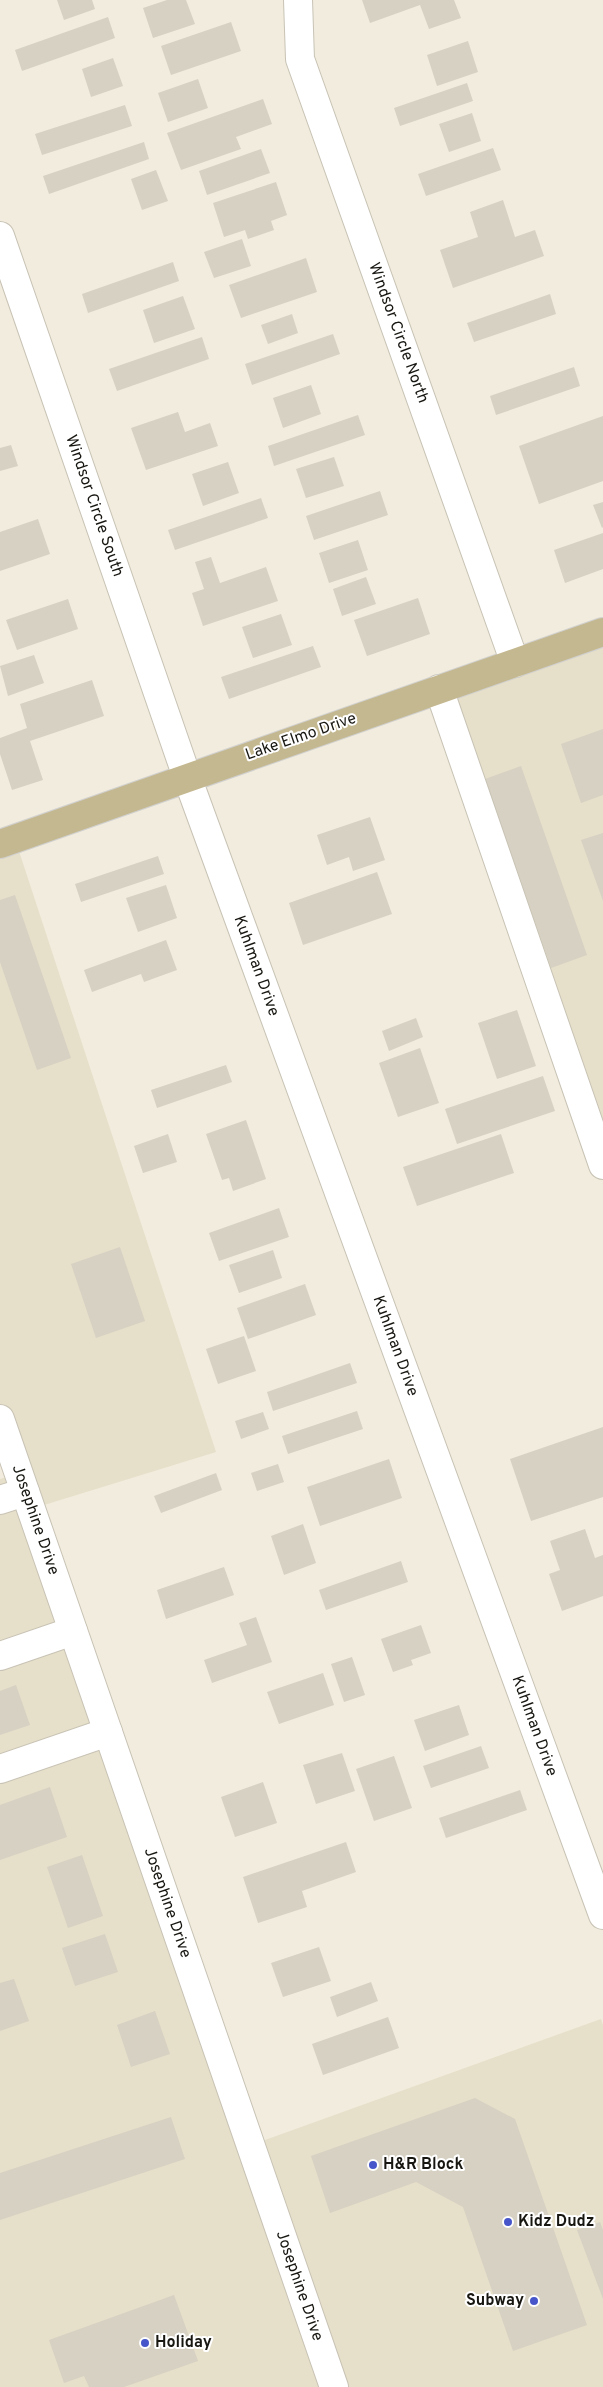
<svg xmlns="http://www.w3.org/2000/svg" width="603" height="2387" viewBox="0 0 603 2387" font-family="Overpass,sans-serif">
  <rect width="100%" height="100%" fill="#f1ecdd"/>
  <!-- built -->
  <g fill="#e6dfc9">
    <path d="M 603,632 L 603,1160 L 439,689 Z"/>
    <path d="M 15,839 L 216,1452 L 31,1509 L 251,2145 L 601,2019 L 603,2025 L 603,2387 L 0,2387 L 0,1479 L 18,1474 L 0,1419 L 0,844 Z"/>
  </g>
  <!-- building -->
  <g fill="#d6d1c3">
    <path d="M 57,0 L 92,0 L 95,9 L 64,20 Z"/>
    <path d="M 167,0 L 186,0 L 195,24 L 153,38 L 143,8 Z"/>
    <path d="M 362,0 L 454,0 L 461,18 L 429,29 L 420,5 L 370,23 Z"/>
    <path d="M 108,17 L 115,38 L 22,71 L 15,50 Z"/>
    <path d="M 231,22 L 241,51 L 171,75 L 161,46 Z"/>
    <path d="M 468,41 L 478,72 L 437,86 L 427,55 Z"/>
    <path d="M 113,58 L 123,86 L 91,97 L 82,69 Z"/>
    <path d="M 198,79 L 208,108 L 168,122 L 158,93 Z"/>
    <path d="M 467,83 L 473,101 L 400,126 L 394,108 Z"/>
    <path d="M 263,99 L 272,124 L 236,137 L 241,149 L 181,170 L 167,133 Z"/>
    <path d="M 125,105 L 132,126 L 42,155 L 35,134 Z"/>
    <path d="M 472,113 L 481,141 L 449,152 L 439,124 Z"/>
    <path d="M 144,142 L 149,159 L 49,194 L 43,176 Z"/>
    <path d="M 493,148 L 501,170 L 426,196 L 418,174 Z"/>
    <path d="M 261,149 L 270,173 L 207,195 L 199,171 Z"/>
    <path d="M 156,170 L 168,201 L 142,210 L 131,179 Z"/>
    <path d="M 276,182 L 287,215 L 271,221 L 274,230 L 248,239 L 245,230 L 224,237 L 213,203 Z"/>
    <path d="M 503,200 L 515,237 L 535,230 L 544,256 L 453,288 L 440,250 L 478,237 L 470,212 Z"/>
    <path d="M 242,239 L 251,266 L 214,278 L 204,252 Z"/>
    <path d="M 306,258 L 317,292 L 241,318 L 229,285 Z"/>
    <path d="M 173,262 L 179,281 L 88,313 L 82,294 Z"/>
    <path d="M 550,294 L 556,314 L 474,342 L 467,323 Z"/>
    <path d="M 183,296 L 195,329 L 154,343 L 143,310 Z"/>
    <path d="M 292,314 L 298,333 L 268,344 L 261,325 Z"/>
    <path d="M 333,334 L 340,354 L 252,385 L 245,364 Z"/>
    <path d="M 202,337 L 209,359 L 117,391 L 109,369 Z"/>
    <path d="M 574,367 L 580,386 L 496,415 L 490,396 Z"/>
    <path d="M 311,385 L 321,414 L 283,428 L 273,398 Z"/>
    <path d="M 178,412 L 185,432 L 210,423 L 218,446 L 146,470 L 131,428 Z"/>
    <path d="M 358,415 L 365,435 L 274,466 L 268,446 Z"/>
    <path d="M 603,416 L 603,481 L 539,504 L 519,446 Z"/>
    <path d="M 11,445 L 18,466 L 0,471 L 0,448 Z"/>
    <path d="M 334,457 L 344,486 L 306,498 L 296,469 Z"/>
    <path d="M 228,462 L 239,493 L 203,506 L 192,474 Z"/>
    <path d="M 380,491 L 388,515 L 314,540 L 306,516 Z"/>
    <path d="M 261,498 L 268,518 L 175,550 L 168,530 Z"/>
    <path d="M 603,502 L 603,527 L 602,528 L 593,505 Z"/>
    <path d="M 38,519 L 50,554 L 0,571 L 0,532 Z"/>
    <path d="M 603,533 L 603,569 L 565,583 L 554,550 Z"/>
    <path d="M 358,540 L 368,570 L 329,583 L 319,553 Z"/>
    <path d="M 211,557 L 220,583 L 266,567 L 278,601 L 203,626 L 192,593 L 204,589 L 195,562 Z"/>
    <path d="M 366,577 L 376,604 L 342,616 L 333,589 Z"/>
    <path d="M 418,598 L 430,634 L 367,656 L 354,620 Z"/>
    <path d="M 68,599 L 78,629 L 17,650 L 6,620 Z"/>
    <path d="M 281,614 L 292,645 L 253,658 L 242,627 Z"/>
    <path d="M 313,646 L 321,667 L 229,699 L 221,677 Z"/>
    <path d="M 34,655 L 44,683 L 8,696 L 0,666 Z"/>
    <path d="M 92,680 L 104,716 L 30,741 L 43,780 L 12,790 L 0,754 L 0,738 L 27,728 L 20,704 Z"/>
    <path d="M 603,729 L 603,795 L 581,803 L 561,744 Z"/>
    <path d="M 521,766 L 587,955 L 551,968 L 485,779 Z"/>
    <path d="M 370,817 L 385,860 L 353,871 L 349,857 L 327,865 L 317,835 Z"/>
    <path d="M 603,833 L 603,901 L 581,840 Z"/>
    <path d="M 158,856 L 164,874 L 81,902 L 75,884 Z"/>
    <path d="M 377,872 L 392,914 L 303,945 L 289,903 Z"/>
    <path d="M 166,885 L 177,918 L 138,932 L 126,898 Z"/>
    <path d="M 15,895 L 71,1058 L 37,1070 L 0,962 L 0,900 Z"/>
    <path d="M 166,940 L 177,970 L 144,982 L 141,974 L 92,992 L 84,970 Z"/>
    <path d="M 517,1010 L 536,1066 L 497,1079 L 478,1023 Z"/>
    <path d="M 416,1018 L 423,1037 L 389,1051 L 382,1031 Z"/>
    <path d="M 420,1048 L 439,1103 L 398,1117 L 379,1063 Z"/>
    <path d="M 226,1065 L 232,1082 L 157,1108 L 151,1090 Z"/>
    <path d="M 543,1076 L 555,1111 L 457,1144 L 445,1109 Z"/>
    <path d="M 246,1120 L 266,1179 L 233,1191 L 229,1178 L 222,1180 L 206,1134 Z"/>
    <path d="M 168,1134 L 177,1162 L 143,1173 L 134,1146 Z"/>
    <path d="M 501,1134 L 514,1173 L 417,1206 L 403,1167 Z"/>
    <path d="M 279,1208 L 289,1237 L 219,1261 L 209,1233 Z"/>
    <path d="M 120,1247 L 145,1321 L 96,1338 L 71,1264 Z"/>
    <path d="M 273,1250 L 282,1278 L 239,1293 L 229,1265 Z"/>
    <path d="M 305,1284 L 316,1315 L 248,1339 L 237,1308 Z"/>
    <path d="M 244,1336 L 256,1371 L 218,1384 L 206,1349 Z"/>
    <path d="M 350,1363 L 357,1383 L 273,1411 L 267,1392 Z"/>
    <path d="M 357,1411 L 363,1429 L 288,1454 L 282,1436 Z"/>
    <path d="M 263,1412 L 269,1429 L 241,1439 L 235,1421 Z"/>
    <path d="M 603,1427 L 603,1497 L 531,1521 L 510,1459 Z"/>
    <path d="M 389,1459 L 402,1498 L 320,1526 L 307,1487 Z"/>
    <path d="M 278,1464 L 284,1482 L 257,1491 L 251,1473 Z"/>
    <path d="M 216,1473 L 222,1490 L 161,1513 L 154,1496 Z"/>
    <path d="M 303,1524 L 316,1563 L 284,1575 L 271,1536 Z"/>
    <path d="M 585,1529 L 595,1558 L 603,1555 L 603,1596 L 562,1611 L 549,1574 L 560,1570 L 550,1541 Z"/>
    <path d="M 401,1561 L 408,1582 L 326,1610 L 319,1590 Z"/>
    <path d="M 224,1567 L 234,1595 L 166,1619 L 157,1590 Z"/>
    <path d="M 256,1617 L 272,1662 L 212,1683 L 204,1660 L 247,1645 L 239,1623 Z"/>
    <path d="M 421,1625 L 431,1653 L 411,1660 L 413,1665 L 393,1672 L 381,1639 Z"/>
    <path d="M 352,1657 L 365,1695 L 344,1702 L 331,1664 Z"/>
    <path d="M 323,1673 L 334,1705 L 279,1724 L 267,1692 Z"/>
    <path d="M 16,1685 L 30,1725 L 0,1735 L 0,1691 Z"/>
    <path d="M 459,1705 L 469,1735 L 425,1751 L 414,1720 Z"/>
    <path d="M 481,1746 L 489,1768 L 431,1788 L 423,1766 Z"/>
    <path d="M 342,1753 L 355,1791 L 316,1804 L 303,1765 Z"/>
    <path d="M 394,1756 L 412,1808 L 374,1821 L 356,1769 Z"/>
    <path d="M 263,1782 L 277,1823 L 235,1837 L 221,1797 Z"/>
    <path d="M 50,1787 L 67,1837 L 0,1860 L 0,1805 Z"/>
    <path d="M 520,1790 L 527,1810 L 446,1838 L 439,1818 Z"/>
    <path d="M 346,1842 L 356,1872 L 302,1891 L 307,1907 L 258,1923 L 243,1877 Z"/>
    <path d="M 82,1855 L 103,1916 L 68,1928 L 47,1867 Z"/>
    <path d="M 105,1934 L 118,1972 L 75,1986 L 62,1948 Z"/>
    <path d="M 319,1947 L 331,1981 L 283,1997 L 271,1963 Z"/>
    <path d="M 14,1979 L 29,2021 L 0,2031 L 0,1983 Z"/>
    <path d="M 371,1982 L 378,2001 L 337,2017 L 330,1997 Z"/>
    <path d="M 155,2011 L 170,2054 L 131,2067 L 117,2025 Z"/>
    <path d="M 388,2017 L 399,2048 L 323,2075 L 312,2044 Z"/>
    <path d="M 475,2098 L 515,2119 L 587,2325 L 513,2351 L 463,2207 L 416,2182 L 330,2213 L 311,2156 Z"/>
    <path d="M 171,2117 L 185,2159 L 0,2220 L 0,2173 Z"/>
    <path d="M 600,2222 L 603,2230 L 603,2299 L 577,2230 Z"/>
    <path d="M 174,2295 L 198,2361 L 124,2387 L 89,2387 L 84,2376 L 64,2383 L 49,2340 Z"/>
  </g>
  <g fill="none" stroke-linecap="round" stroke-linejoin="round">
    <defs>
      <g id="minor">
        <path d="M 298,0 L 300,59 L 515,663"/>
        <path d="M 0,236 L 187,777 L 603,1915"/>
        <path d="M 439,689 L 603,1165"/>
        <path d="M 0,1419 L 334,2387"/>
        <path d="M 0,1500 L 25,1492"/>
        <path d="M 0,1656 L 73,1631"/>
        <path d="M 0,1769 L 108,1732"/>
      </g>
      <path id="major" d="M 0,844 L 603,632"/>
    </defs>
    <!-- minor casing -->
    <use href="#minor" stroke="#c8c3b5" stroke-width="30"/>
    <!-- major casing -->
    <use href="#major" stroke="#d1d0cf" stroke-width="30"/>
    <!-- minor -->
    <use href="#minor" stroke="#fff" stroke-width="28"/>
    <!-- major -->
    <use href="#major" stroke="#c4b890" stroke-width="28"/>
  </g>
  <!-- markers -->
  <g fill="#4656ca" stroke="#fff" stroke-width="2">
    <circle cx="373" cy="2165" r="5"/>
    <circle cx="508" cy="2222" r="5"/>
    <circle cx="534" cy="2301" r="5"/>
    <circle cx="145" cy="2343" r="5"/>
  </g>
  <g text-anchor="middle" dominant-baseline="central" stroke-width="4" stroke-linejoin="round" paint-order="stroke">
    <!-- street labels -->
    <g font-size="16" fill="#171611" stroke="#fff">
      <text transform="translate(398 333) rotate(70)">Windsor Circle North</text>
      <text transform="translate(94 506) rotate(71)">Windsor Circle South</text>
      <text transform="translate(301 737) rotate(-19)">Lake Elmo Drive</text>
      <text transform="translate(256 966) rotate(70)">Kuhlman Drive</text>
      <text transform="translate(395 1346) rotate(70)">Kuhlman Drive</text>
      <text transform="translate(35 1520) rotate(71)">Josephine Drive</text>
      <text transform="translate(534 1726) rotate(70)">Kuhlman Drive</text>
      <text transform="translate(167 1903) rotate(71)">Josephine Drive</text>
      <text transform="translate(299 2286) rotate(71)">Josephine Drive</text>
    </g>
    <!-- poi labels -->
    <g font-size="16" font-weight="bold" fill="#171611" stroke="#fff" text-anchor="start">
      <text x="383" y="2165">H&amp;R Block</text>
      <text x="518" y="2222">Kidz Dudz</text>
      <text x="524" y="2301" text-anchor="end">Subway</text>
      <text x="155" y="2343">Holiday</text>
    </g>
  </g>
</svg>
